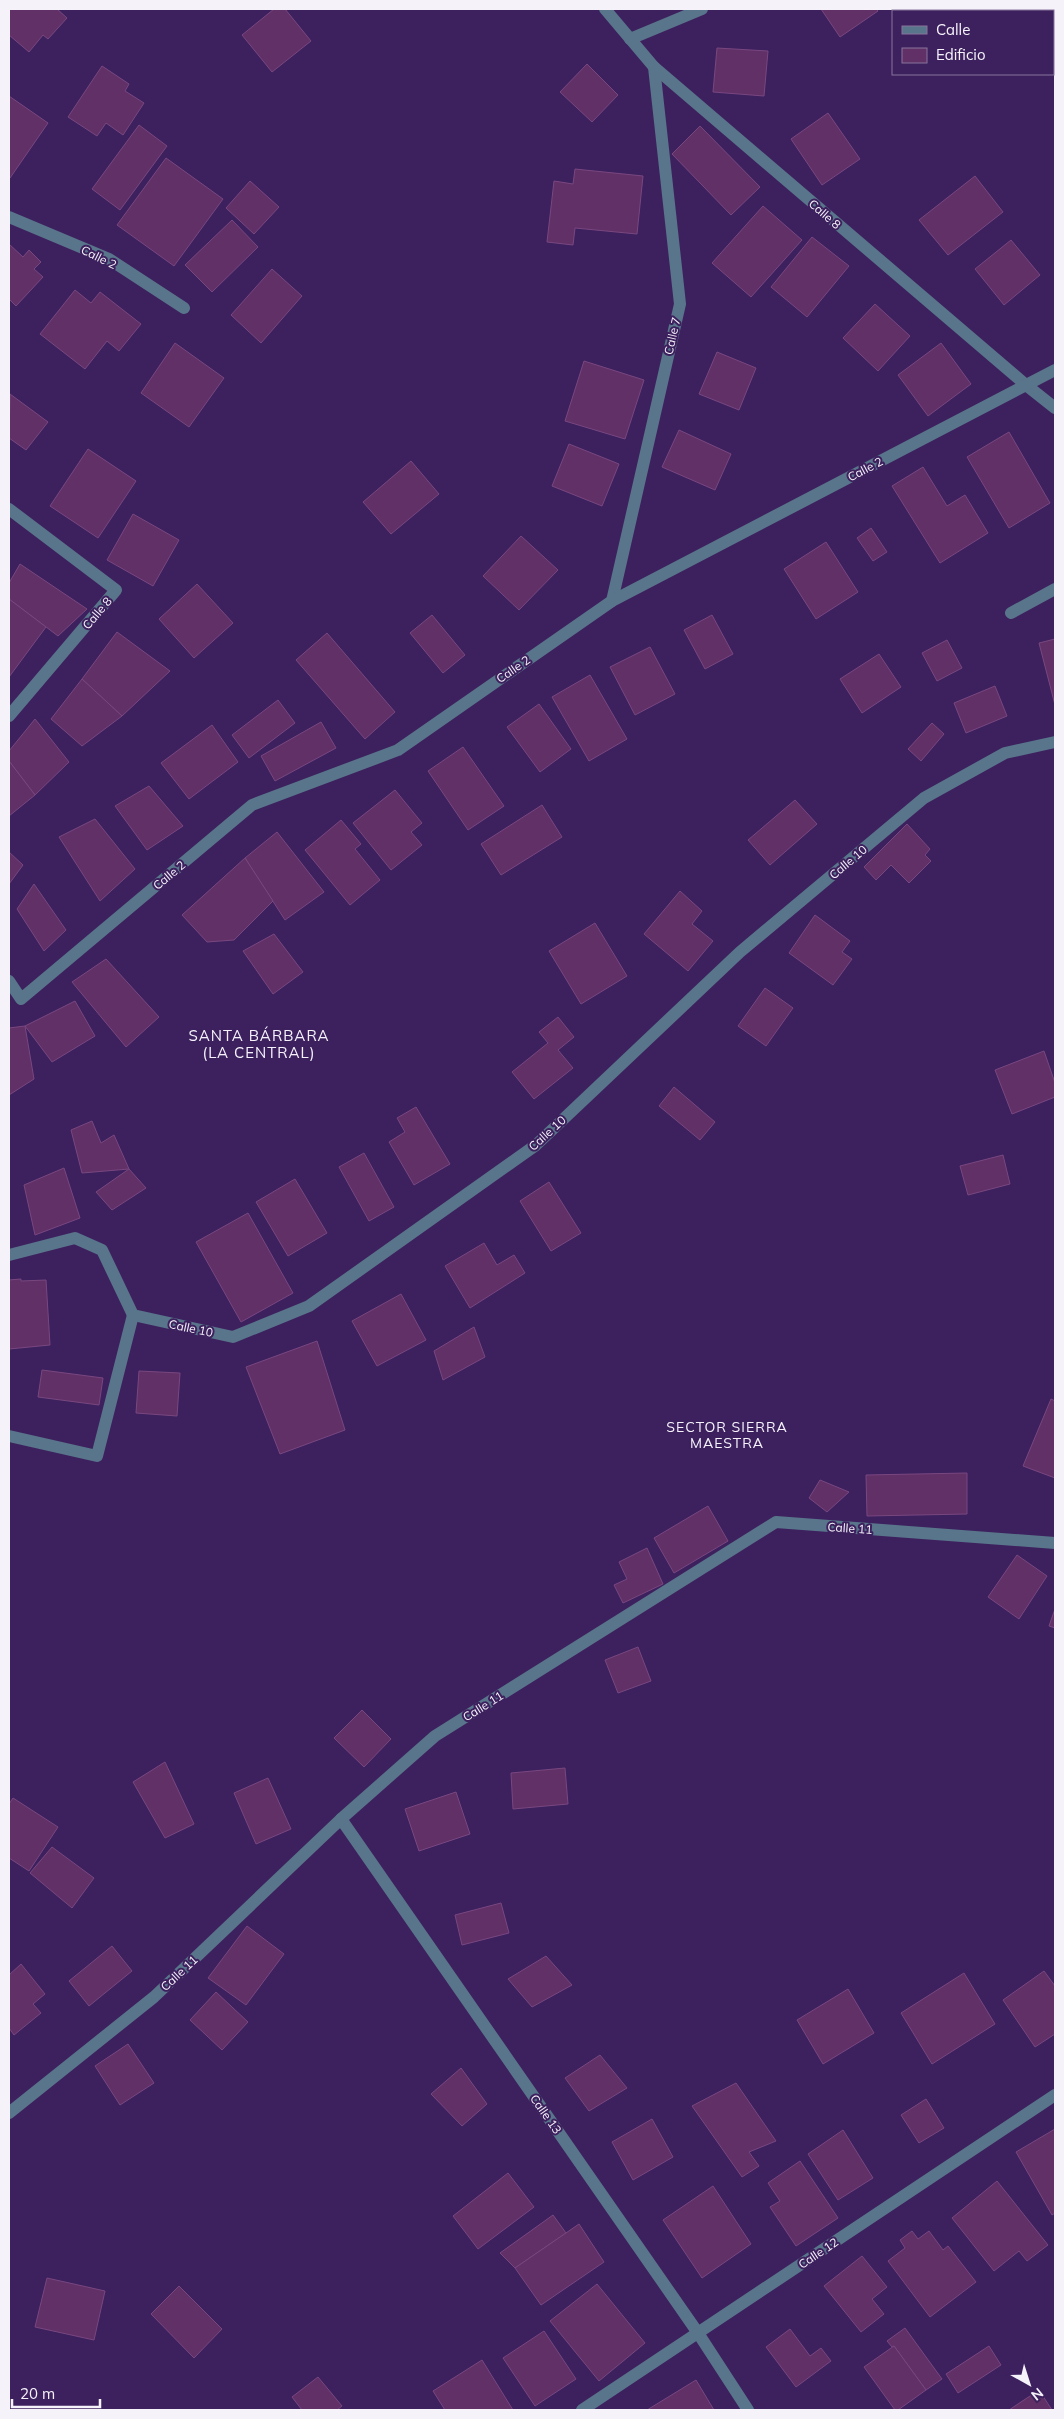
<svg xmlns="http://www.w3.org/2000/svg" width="1064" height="2419" viewBox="0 0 1064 2419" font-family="Mulish,sans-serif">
  <rect width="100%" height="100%" fill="#3d215e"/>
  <!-- building -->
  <g fill="#613067" stroke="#794780">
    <path d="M 9,9 L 57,9 L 67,18 L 48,39 L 43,35 L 29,52 L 9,35 Z"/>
    <path d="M 274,9 L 285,9 L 311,41 L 272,72 L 242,35 Z"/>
    <path d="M 821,9 L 876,9 L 878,11 L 840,37 Z"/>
    <path d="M 717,48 L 768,51 L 764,96 L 713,92 Z"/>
    <path d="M 587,64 L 618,95 L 592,122 L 560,92 Z"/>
    <path d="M 102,66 L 129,84 L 125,91 L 144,103 L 123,135 L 106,123 L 97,136 L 68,117 Z"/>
    <path d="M 9,96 L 48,123 L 10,178 L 9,177 Z"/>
    <path d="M 828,113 L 860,159 L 822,185 L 791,139 Z"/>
    <path d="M 139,125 L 167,146 L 120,210 L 92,189 Z"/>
    <path d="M 700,126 L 760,187 L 731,215 L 672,154 Z"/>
    <path d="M 166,158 L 223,199 L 174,266 L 117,225 Z"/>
    <path d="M 575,169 L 643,176 L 637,234 L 575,228 L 573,245 L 547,242 L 554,181 L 573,184 Z"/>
    <path d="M 975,176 L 1003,212 L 948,255 L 919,220 Z"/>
    <path d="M 250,181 L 279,207 L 254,234 L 226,208 Z"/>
    <path d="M 763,206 L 802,240 L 751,297 L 712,263 Z"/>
    <path d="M 232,220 L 258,247 L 212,292 L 185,265 Z"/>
    <path d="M 812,237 L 849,266 L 807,317 L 771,287 Z"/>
    <path d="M 1011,240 L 1040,275 L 1004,305 L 975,269 Z"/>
    <path d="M 9,244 L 23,257 L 29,250 L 41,262 L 34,269 L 43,277 L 16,306 L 9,299 Z"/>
    <path d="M 272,269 L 302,296 L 261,343 L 231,315 Z"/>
    <path d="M 75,290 L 91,303 L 100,292 L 141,324 L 119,351 L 107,341 L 85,369 L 40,334 Z"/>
    <path d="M 875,304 L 910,336 L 878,371 L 843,338 Z"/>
    <path d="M 175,343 L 224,378 L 189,427 L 141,393 Z"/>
    <path d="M 941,343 L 971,384 L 928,416 L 898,375 Z"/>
    <path d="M 717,352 L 756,368 L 739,410 L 699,394 Z"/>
    <path d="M 584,361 L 644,380 L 625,439 L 565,421 Z"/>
    <path d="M 10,394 L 48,422 L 26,450 L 9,438 Z"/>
    <path d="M 679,430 L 731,454 L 715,490 L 662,467 Z"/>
    <path d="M 1009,432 L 1050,503 L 1009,528 L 967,457 Z"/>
    <path d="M 569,444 L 619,464 L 602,506 L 552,486 Z"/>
    <path d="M 88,449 L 136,481 L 98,538 L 50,506 Z"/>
    <path d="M 411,461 L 439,494 L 391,534 L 363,502 Z"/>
    <path d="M 923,467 L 947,506 L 965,495 L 988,533 L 940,563 L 892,486 Z"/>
    <path d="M 133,514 L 179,540 L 153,586 L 107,560 Z"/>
    <path d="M 871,528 L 887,552 L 873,561 L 857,538 Z"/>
    <path d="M 521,536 L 558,570 L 519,610 L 483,576 Z"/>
    <path d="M 826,542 L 858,592 L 816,619 L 784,569 Z"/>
    <path d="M 20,564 L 87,609 L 58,636 L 9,599 L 9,583 Z"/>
    <path d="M 197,584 L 233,623 L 194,658 L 159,619 Z"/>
    <path d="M 9,599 L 46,627 L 9,677 Z"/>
    <path d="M 432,615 L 465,655 L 443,673 L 410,633 Z"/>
    <path d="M 712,615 L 733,654 L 705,669 L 684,630 Z"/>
    <path d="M 117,632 L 170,671 L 122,716 L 82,679 Z"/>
    <path d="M 327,633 L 395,712 L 365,739 L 296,660 Z"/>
    <path d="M 1055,639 L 1055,705 L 1039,643 Z"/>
    <path d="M 947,640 L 962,668 L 937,681 L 922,653 Z"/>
    <path d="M 650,647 L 675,694 L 635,715 L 610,667 Z"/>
    <path d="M 879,654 L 901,687 L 862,713 L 840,679 Z"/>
    <path d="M 590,675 L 627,739 L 589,761 L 552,697 Z"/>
    <path d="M 82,679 L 122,716 L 82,746 L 51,719 Z"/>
    <path d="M 995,686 L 1007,716 L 966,733 L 954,703 Z"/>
    <path d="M 278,700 L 295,723 L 249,758 L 232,735 Z"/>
    <path d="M 539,704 L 571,749 L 540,772 L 507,727 Z"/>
    <path d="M 35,719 L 69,762 L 35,795 L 9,761 L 9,751 Z"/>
    <path d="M 321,722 L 336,748 L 275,781 L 261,756 Z"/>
    <path d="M 932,723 L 944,734 L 921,761 L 908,749 Z"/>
    <path d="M 212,725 L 238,762 L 189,799 L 161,763 Z"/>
    <path d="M 463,747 L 504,806 L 468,830 L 428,771 Z"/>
    <path d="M 9,761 L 35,795 L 9,816 Z"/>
    <path d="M 149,786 L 183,826 L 147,850 L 115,806 Z"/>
    <path d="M 395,790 L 422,823 L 411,832 L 422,845 L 391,870 L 353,823 Z"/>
    <path d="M 795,800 L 817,824 L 770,865 L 748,840 Z"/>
    <path d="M 542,805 L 562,837 L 501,875 L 481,844 Z"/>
    <path d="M 95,819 L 135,869 L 100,901 L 59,837 Z"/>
    <path d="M 341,820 L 361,844 L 355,849 L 380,880 L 350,905 L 305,850 Z"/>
    <path d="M 907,824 L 930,849 L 925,855 L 931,861 L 909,883 L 891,865 L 876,880 L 864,867 Z"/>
    <path d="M 277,832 L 324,892 L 285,920 L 245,858 Z"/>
    <path d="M 9,852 L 23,865 L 9,884 Z"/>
    <path d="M 245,858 L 273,901 L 234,940 L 207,942 L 182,915 Z"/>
    <path d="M 34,884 L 66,930 L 44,951 L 17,909 Z"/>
    <path d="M 680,891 L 702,911 L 692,924 L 713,941 L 688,971 L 644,934 Z"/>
    <path d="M 815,915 L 850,941 L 842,952 L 852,959 L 833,985 L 789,953 Z"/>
    <path d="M 595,923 L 627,976 L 581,1004 L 549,951 Z"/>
    <path d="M 274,934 L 303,972 L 273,994 L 243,951 Z"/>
    <path d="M 106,959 L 159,1017 L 126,1047 L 72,982 Z"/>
    <path d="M 765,988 L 793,1008 L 766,1046 L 738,1026 Z"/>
    <path d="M 75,1001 L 95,1036 L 52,1062 L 25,1026 Z"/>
    <path d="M 558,1017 L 574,1037 L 558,1050 L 573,1068 L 534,1099 L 512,1072 L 548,1043 L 539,1032 Z"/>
    <path d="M 25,1026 L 34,1079 L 9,1095 L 9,1028 Z"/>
    <path d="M 1044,1051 L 1055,1083 L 1055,1097 L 1012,1114 L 995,1070 Z"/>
    <path d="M 674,1087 L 715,1122 L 700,1140 L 659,1106 Z"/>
    <path d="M 416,1107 L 450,1164 L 414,1185 L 389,1142 L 405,1132 L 397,1118 Z"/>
    <path d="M 92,1121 L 101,1143 L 114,1135 L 129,1169 L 82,1173 L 71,1130 Z"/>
    <path d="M 364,1153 L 394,1207 L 369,1221 L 339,1167 Z"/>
    <path d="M 1003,1155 L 1010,1184 L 968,1195 L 960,1166 Z"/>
    <path d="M 64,1168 L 80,1218 L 35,1235 L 24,1185 Z"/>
    <path d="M 129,1169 L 146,1188 L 112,1210 L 96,1192 Z"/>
    <path d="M 295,1179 L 327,1233 L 288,1256 L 256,1202 Z"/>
    <path d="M 549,1182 L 581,1233 L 551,1251 L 520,1201 Z"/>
    <path d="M 248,1213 L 293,1293 L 241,1322 L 196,1242 Z"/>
    <path d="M 484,1243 L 497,1265 L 514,1255 L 525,1273 L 470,1308 L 445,1266 Z"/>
    <path d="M 21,1279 L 21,1281 L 46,1280 L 50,1345 L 9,1349 L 9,1280 Z"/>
    <path d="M 401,1294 L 426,1340 L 377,1366 L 352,1321 Z"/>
    <path d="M 474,1327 L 485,1357 L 443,1380 L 434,1351 Z"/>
    <path d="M 317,1341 L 345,1430 L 280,1454 L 246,1367 Z"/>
    <path d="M 42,1370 L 103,1378 L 99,1405 L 38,1397 Z"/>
    <path d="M 139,1371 L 180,1373 L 177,1416 L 136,1413 Z"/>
    <path d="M 1051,1399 L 1055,1401 L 1055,1478 L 1023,1466 Z"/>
    <path d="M 967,1473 L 967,1514 L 867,1516 L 866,1475 Z"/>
    <path d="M 820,1480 L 849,1492 L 827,1512 L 809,1498 Z"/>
    <path d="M 708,1506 L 728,1541 L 674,1573 L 654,1538 Z"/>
    <path d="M 647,1548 L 663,1584 L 623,1603 L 614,1585 L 627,1579 L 619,1562 Z"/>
    <path d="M 1017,1555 L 1047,1576 L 1019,1619 L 988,1597 Z"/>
    <path d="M 1055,1609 L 1055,1628 L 1049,1626 Z"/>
    <path d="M 638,1647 L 651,1681 L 618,1693 L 605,1660 Z"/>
    <path d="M 362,1710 L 391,1739 L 364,1767 L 334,1738 Z"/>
    <path d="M 165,1762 L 194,1824 L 165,1838 L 133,1782 Z"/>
    <path d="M 565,1768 L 568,1804 L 513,1809 L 511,1773 Z"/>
    <path d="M 268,1778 L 291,1829 L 256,1844 L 234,1793 Z"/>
    <path d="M 456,1792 L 470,1834 L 419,1851 L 405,1809 Z"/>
    <path d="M 13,1798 L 58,1827 L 29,1871 L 9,1858 L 9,1804 Z"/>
    <path d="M 52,1847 L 94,1878 L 72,1908 L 30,1873 Z"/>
    <path d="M 501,1903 L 509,1933 L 462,1945 L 455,1915 Z"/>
    <path d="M 247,1926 L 284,1954 L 246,2005 L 208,1978 Z"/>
    <path d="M 112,1946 L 132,1971 L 89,2006 L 69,1981 Z"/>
    <path d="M 546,1956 L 572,1985 L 532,2007 L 508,1979 Z"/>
    <path d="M 21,1964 L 45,1994 L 33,2004 L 41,2013 L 14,2035 L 9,2028 L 9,1975 Z"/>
    <path d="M 1044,1971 L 1055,1986 L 1055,2034 L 1035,2047 L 1003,2000 Z"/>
    <path d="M 964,1973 L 995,2024 L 932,2064 L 901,2013 Z"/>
    <path d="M 848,1989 L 874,2033 L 823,2064 L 797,2020 Z"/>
    <path d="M 216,1992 L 248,2022 L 222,2050 L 190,2020 Z"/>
    <path d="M 128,2044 L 154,2083 L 120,2105 L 95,2066 Z"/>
    <path d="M 600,2055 L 627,2088 L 589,2111 L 565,2078 Z"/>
    <path d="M 461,2068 L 487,2104 L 462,2126 L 431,2094 Z"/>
    <path d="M 736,2083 L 776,2141 L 749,2152 L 759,2166 L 742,2177 L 692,2106 Z"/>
    <path d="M 926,2099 L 944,2128 L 919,2143 L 901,2115 Z"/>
    <path d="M 652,2119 L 673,2157 L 633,2180 L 612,2142 Z"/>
    <path d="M 1055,2129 L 1055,2213 L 1052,2215 L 1016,2152 Z"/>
    <path d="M 843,2130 L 873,2178 L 838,2200 L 808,2154 Z"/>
    <path d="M 800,2161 L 838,2218 L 796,2246 L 770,2207 L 780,2201 L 768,2183 Z"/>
    <path d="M 508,2173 L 534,2207 L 478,2249 L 453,2216 Z"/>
    <path d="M 997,2181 L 1048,2245 L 1027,2261 L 1019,2251 L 994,2271 L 952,2218 Z"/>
    <path d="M 713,2186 L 751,2244 L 702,2278 L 663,2220 Z"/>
    <path d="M 553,2215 L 566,2233 L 515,2268 L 500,2253 Z"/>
    <path d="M 579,2224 L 604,2262 L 541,2305 L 515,2268 Z"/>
    <path d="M 912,2231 L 918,2239 L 929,2231 L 943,2250 L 948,2246 L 976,2282 L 930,2317 L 888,2261 L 905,2248 L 900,2240 Z"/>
    <path d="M 862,2256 L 887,2287 L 872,2299 L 884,2314 L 861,2332 L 824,2286 Z"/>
    <path d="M 47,2278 L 105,2291 L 94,2340 L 35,2327 Z"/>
    <path d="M 597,2284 L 645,2343 L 599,2381 L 550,2321 Z"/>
    <path d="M 179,2286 L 222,2329 L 194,2358 L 151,2314 Z"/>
    <path d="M 905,2328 L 942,2379 L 926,2390 L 894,2346 L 892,2347 L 887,2341 Z"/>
    <path d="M 790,2329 L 810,2356 L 821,2348 L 831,2361 L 796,2387 L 766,2347 Z"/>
    <path d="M 544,2331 L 576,2379 L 535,2406 L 503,2358 Z"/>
    <path d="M 894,2346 L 926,2390 L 898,2410 L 895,2410 L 864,2367 Z"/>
    <path d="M 989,2346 L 1001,2365 L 958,2393 L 946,2374 Z"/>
    <path d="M 482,2360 L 513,2410 L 445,2410 L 433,2391 Z"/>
    <path d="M 318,2377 L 342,2406 L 337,2410 L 302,2410 L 292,2397 Z"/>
    <path d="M 696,2380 L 714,2410 L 647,2410 Z"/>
    <path d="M 1039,2390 L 1052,2410 L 1009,2410 Z"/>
  </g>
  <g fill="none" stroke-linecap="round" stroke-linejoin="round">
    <!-- minor -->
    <g stroke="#59758b" stroke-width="12">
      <path d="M 605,9 L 654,67 L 1026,385 L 1055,408"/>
      <path d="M 630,39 L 702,9"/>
      <path d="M 9,217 L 109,259 L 184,308"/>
      <path d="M 9,509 L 116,590 L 9,716"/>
      <path d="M 612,601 L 680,304 L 654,67"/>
      <path d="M 1011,613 L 1055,589"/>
      <path d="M 9,981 L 21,999 L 252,805 L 398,750 L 612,601 L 1055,370"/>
      <path d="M 9,1255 L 75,1238 L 102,1250 L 133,1315 L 233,1337 L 309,1306 L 536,1145 L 740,952 L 924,798 L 1005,753 L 1055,742"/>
      <path d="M 9,1436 L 97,1456 L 133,1315"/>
      <path d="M 341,1819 L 698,2333 L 748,2410"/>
      <path d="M 9,2113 L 154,1997 L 341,1819 L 435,1736 L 776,1522 L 1055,1543"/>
      <path d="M 582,2410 L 1055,2095"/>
    </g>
  </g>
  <g text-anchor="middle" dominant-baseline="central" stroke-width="4" stroke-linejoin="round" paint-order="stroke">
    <!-- street labels -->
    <g font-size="12" fill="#f5f2fa" stroke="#3d215e">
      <text transform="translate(825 214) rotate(41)">Calle 8</text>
      <text transform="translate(99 257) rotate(26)">Calle 2</text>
      <text transform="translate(672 336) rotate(-77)">Calle 7</text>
      <text transform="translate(865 469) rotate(-28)">Calle 2</text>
      <text transform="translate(97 613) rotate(-50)">Calle 8</text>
      <text transform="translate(513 669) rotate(-35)">Calle 2</text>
      <text transform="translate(848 862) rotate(-40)">Calle 10</text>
      <text transform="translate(169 875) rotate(-40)">Calle 2</text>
      <text transform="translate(547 1133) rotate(-42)">Calle 10</text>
      <text transform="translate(191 1328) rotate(12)">Calle 10</text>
      <text transform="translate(850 1528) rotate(4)">Calle 11</text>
      <text transform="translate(483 1706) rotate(-32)">Calle 11</text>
      <text transform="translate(179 1973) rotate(-43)">Calle 11</text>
      <text transform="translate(546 2114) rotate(55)">Calle 13</text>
      <text transform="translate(818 2253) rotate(-34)">Calle 12</text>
    </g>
    <!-- neighbourhood labels -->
    <g font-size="14" letter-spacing="1" fill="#f5f2fa" stroke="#3d215e">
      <text x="727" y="1427">SECTOR SIERRA<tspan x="727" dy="16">MAESTRA</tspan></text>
    </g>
    <!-- quarter labels -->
    <g font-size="15" letter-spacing="1" fill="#f5f2fa" stroke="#3d215e">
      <text x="259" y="1035">SANTA BÁRBARA<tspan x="259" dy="17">(LA CENTRAL)</tspan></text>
    </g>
  </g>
  <!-- border -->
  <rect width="1064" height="2419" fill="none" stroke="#f5f2fa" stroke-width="20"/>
  <!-- legend -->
  <rect x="892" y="10" width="162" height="65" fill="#3d215e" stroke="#87759c"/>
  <rect x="902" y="26" width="25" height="8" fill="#59758b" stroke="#87759c"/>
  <text x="936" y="35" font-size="15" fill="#f5f2fa">Calle</text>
  <rect x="902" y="48" width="25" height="15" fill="#613067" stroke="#87759c"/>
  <text x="936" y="60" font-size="15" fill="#f5f2fa">Edificio</text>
  <!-- north arrow -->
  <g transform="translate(1029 2384) rotate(141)" stroke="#3d215e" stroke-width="4" paint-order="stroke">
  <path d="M0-4L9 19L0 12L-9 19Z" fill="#f5f2fa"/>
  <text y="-8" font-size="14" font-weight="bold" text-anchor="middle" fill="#f5f2fa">N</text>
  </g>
  <!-- scale -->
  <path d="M12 2399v8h88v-8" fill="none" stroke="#f5f2fa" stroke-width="2.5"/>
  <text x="20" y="2399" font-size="15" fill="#f5f2fa" stroke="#3d215e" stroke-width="4" paint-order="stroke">20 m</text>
</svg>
